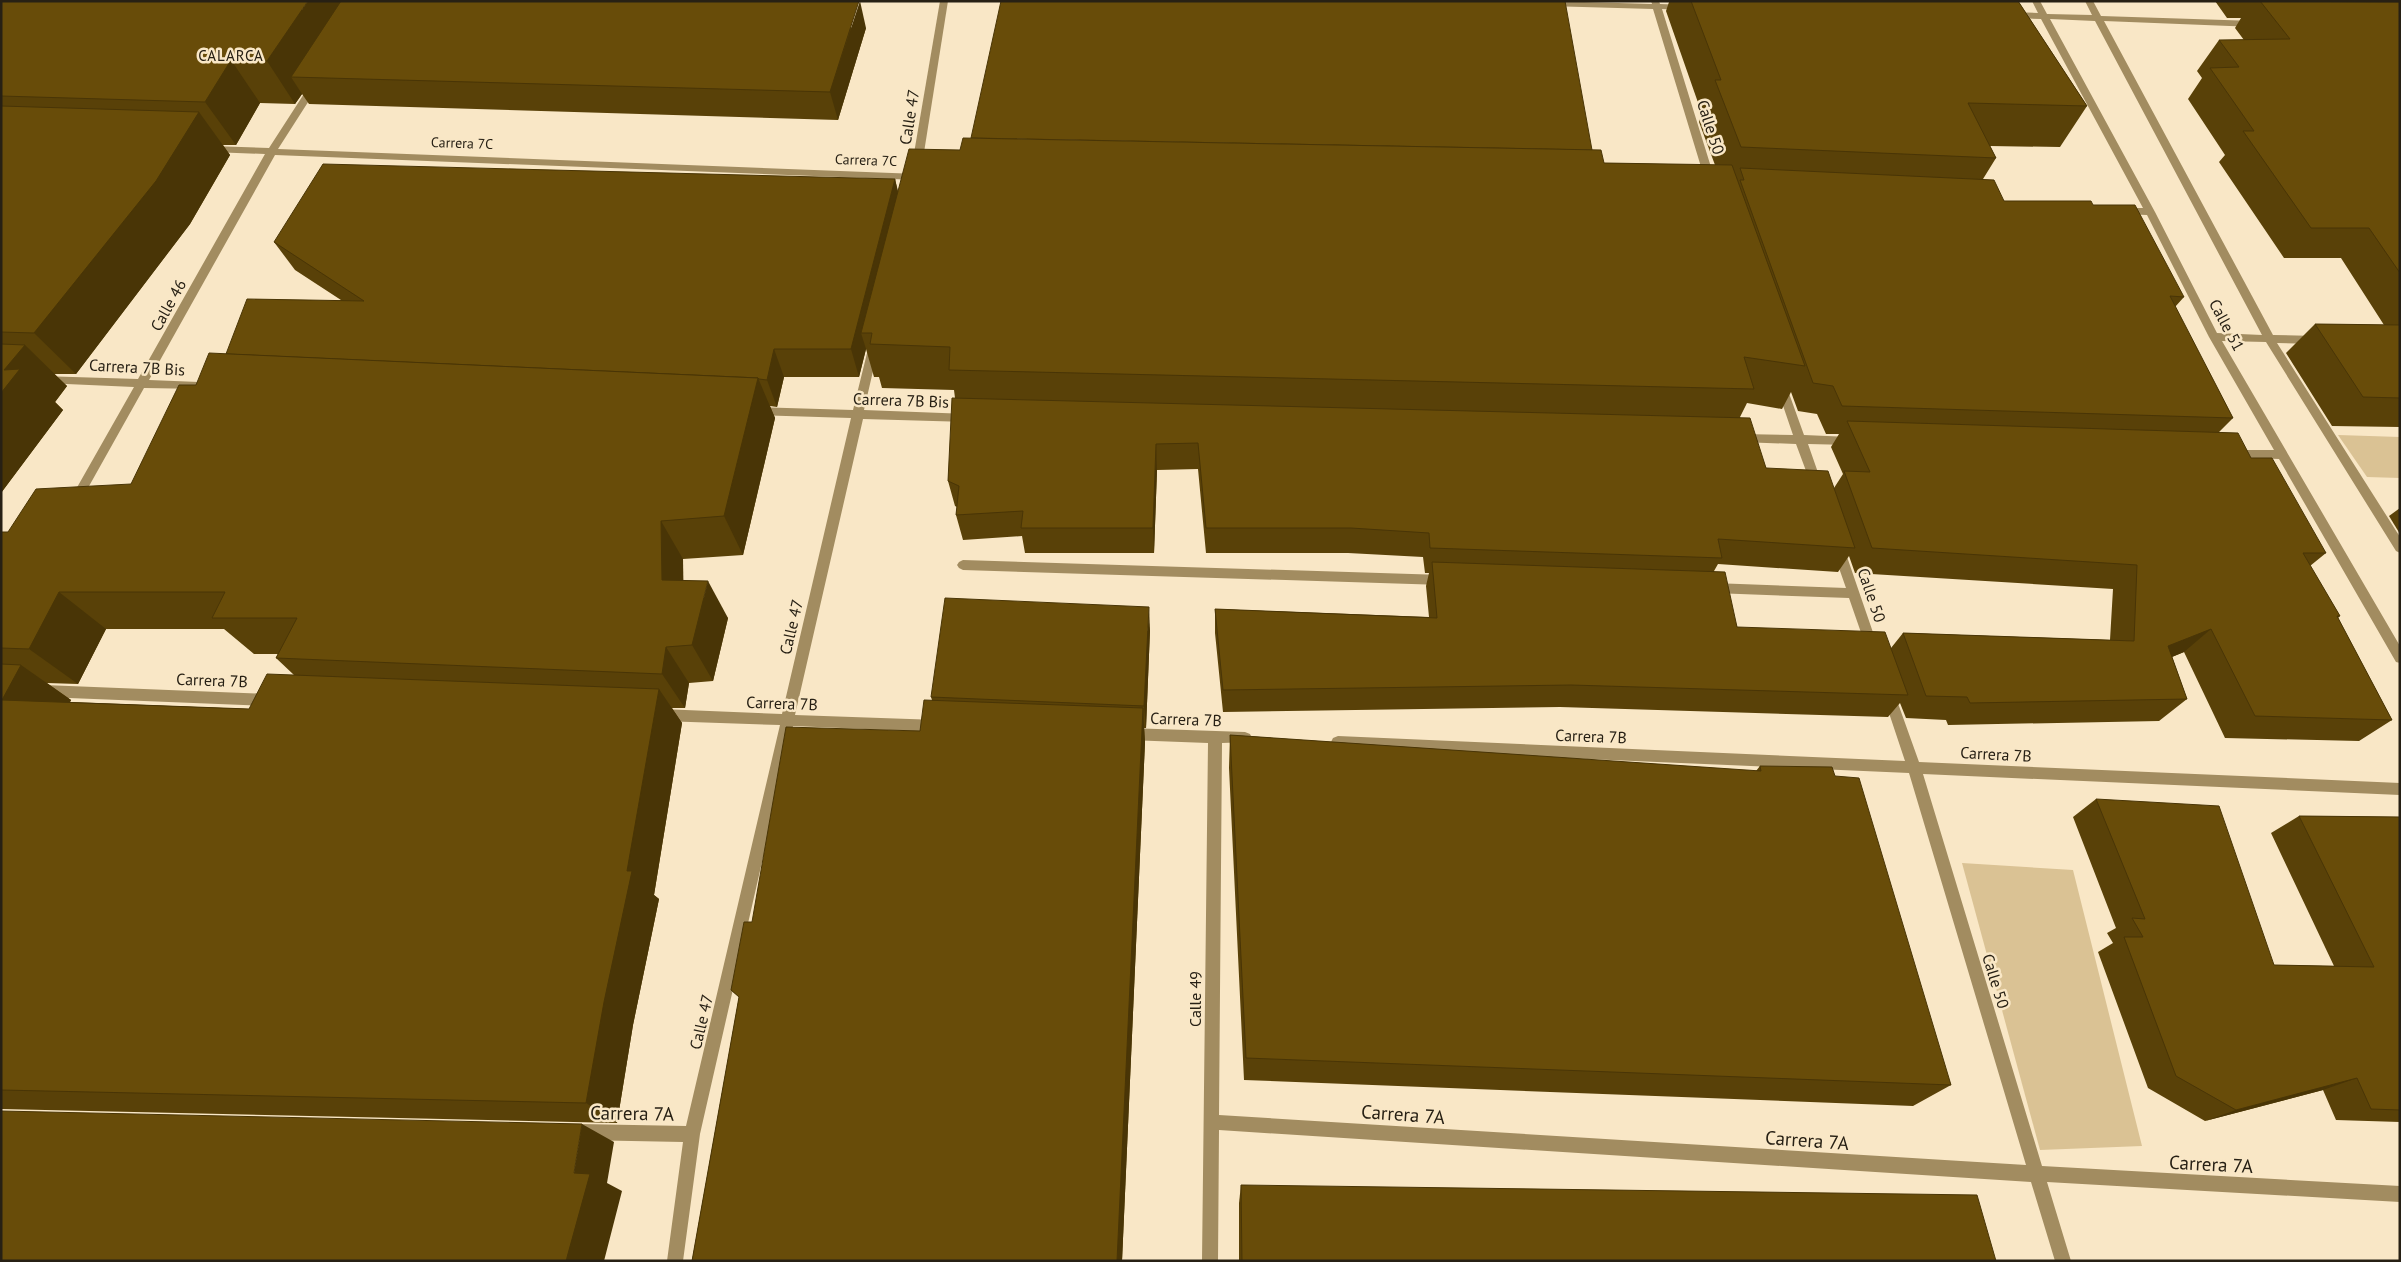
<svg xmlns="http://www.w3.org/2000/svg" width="2401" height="1262" viewBox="0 0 2401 1262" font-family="'PT Sans',sans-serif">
  <rect width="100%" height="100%" fill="#f9e7c6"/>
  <!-- green -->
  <g fill="#dac294">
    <path d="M 2338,435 L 2400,437 L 2400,478 L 2367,477 Z"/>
    <path d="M 1962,863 L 2073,870 L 2142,1146 L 2040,1150 Z"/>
  </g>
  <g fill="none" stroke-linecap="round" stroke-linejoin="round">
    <!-- minor -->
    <g fill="#a28c60" fill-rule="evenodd">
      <path d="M 940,1 L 948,1 L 922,165 L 917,168 L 912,165 Z"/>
      <path d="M 1550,1 L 1652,4 L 1651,1 L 1659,1 L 1660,4 L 1686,5 L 1686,9 L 1683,10 L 1662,9 L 1715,180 L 1713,182 L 1710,183 L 1705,180 L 1653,9 L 1547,6 L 1547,2 Z"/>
      <path d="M 2032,1 L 2040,1 L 2047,14 L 2092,15 L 2085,1 L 2093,1 L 2101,16 L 2255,21 L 2259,24 L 2255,27 L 2104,21 L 2273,335 L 2317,336 L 2322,340 L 2317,344 L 2277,343 L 2400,537 L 2400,553 L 2396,551 L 2266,342 L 2222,341 L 2400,646 L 2400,663 L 2396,662 L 2279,459 L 2228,457 L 2226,454 L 2228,451 L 2232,450 L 2274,450 L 2209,337 L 2147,215 L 2122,214 L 2117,211 L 2122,208 L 2143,208 L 2041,19 L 2010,18 L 2006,15 L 2010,12 L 2038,13 ZM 2050,19 L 2095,21 L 2262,335 L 2217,333 L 2155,212 Z"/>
      <path d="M 314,82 L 319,85 L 278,149 L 918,174 L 923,177 L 918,180 L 275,155 L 149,380 L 199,382 L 203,383 L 204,386 L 203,389 L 144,388 L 79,504 L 71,504 L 69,501 L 71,498 L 134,387 L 44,383 L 40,382 L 39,379 L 40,376 L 138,379 L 265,154 L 211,152 L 206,149 L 211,146 L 269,148 L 311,83 Z"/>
      <path d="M 874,341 L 879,345 L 864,410 L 968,414 L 974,418 L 968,422 L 863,419 L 795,715 L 938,720 L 943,722 L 945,726 L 943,730 L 938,732 L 793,726 L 700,1134 L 683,1261 L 667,1261 L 683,1142 L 580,1140 L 574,1138 L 572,1132 L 574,1126 L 580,1124 L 686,1126 L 780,725 L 661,721 L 656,719 L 654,715 L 656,711 L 661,709 L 782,714 L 851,418 L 755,415 L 749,411 L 755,407 L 853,410 L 869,345 Z"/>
      <path d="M 1781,381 L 1786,385 L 1804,435 L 1850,437 L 1856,441 L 1850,445 L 1808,444 L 1822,484 L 1820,487 L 1812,487 L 1796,444 L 1740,442 L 1734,438 L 1740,434 L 1793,435 L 1776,385 Z"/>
      <path d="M 1838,543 L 1844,548 L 1878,647 L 1876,651 L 1868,651 L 1866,647 L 1849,598 L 1713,593 L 1709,592 L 1707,588 L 1709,584 L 1713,583 L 1846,588 L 1832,548 Z"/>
      <path d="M 963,560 L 1443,575 L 1447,576 L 1449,580 L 1447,584 L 1443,585 L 963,570 L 959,568 L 957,565 L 959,562 Z"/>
      <path d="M 44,685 L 271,694 L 276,696 L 277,700 L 276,704 L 271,706 L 44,697 L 39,695 L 38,691 L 39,687 Z"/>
      <path d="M 1889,689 L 1894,691 L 1895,695 L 1919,762 L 2400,783 L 2400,795 L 1923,774 L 2042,1166 L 2400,1186 L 2400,1202 L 2047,1182 L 2071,1261 L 2055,1261 L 2031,1182 L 1219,1130 L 1218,1261 L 1202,1261 L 1208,743 L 1128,740 L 1123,738 L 1121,734 L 1123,730 L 1128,728 L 1245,732 L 1250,734 L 1252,738 L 1250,742 L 1222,743 L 1219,1115 L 2026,1165 L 1909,773 L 1338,748 L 1333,746 L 1331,742 L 1333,738 L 1338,736 L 1905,761 L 1883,695 L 1884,691 Z"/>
    </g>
  </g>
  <!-- wall -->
  <g fill="#594108" fill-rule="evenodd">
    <path d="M 1,1 L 866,28 L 838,120 L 309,104 L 302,94 L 295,104 L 260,103 L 236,145 L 223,145 L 230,155 L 190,224 L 76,374 L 54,374 L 67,386 L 55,402 L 63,410 L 1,493 Z"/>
    <path d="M 1662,1 L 2018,1 L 2087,106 L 2060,147 L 1990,146 L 1996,158 L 1983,179 L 2004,201 L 2093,205 L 2184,297 L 2175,307 L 2233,418 L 2219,432 L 2251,458 L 2326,553 L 2310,566 L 2340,616 L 2338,618 L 2392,720 L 2359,741 L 2225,738 L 2184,652 L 2172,657 L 2187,699 L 2159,721 L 1948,725 L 1946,720 L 1906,718 L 1900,703 L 1888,717 L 1560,707 L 1223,712 L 1215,633 L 1215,609 L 1429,617 L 1426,586 L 1429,573 L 1425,573 L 1423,557 L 1348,553 L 1206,553 L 1198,469 L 1157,470 L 1154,553 L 1025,553 L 1022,536 L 963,540 L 956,515 L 957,507 L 955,506 L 948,481 L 955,398 L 954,390 L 882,388 L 879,377 L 874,377 L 866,349 L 859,377 L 784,377 L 777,407 L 770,406 L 775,418 L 743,555 L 683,559 L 683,581 L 728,618 L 713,681 L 689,683 L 685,708 L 672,708 L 682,723 L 654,895 L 659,899 L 633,1025 L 617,1123 L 1,1109 L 1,532 L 8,532 L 131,484 L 196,385 L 226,354 L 341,300 L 295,270 L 274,242 L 895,179 L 898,191 L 960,150 L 1592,150 L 1604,163 L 1715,165 L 1699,122 L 1702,114 L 1666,11 L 1669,2 L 1663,2 ZM 1791,392 L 1798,411 L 1817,414 L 1826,434 L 1839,434 L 1831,447 L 1843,474 L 1834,488 L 1766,468 L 1740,417 L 1747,403 L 1782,409 ZM 1849,556 L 1855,573 L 2113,589 L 2110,640 L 1903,633 L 1891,648 L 1737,627 L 1714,571 L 1718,564 L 1838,572 ZM 106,629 L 224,629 L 254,654 L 278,654 L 276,658 L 294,675 L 249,709 L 70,702 L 71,700 L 47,683 L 78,684 Z"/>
    <path d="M 2215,1 L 2400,1 L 2400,427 L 2332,426 L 2286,353 L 2315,324 L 2384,325 L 2341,258 L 2284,258 L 2219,162 L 2225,155 L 2188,99 L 2202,78 L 2197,71 L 2219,40 L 2244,40 L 2235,28 L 2241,18 L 2227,18 Z"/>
    <path d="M 2400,508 L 2400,534 L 2389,516 Z"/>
    <path d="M 1150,630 L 1146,728 L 1144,728 L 1145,742 L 1122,1261 L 692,1261 L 739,997 L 731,990 L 920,731 L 932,700 L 931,697 Z"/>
    <path d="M 1230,735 L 1756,771 L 1760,766 L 1835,776 L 1951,1085 L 1913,1106 L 1244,1080 L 1229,768 Z"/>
    <path d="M 2096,799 L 2274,965 L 2334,966 L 2271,833 L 2299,816 L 2400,817 L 2400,1122 L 2336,1120 L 2323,1090 L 2205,1121 L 2148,1088 L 2098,952 L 2113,943 L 2107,933 L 2116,928 L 2073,817 Z"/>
    <path d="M 1241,1185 L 1996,1261 L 1239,1261 L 1239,1203 Z"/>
  </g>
  <!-- shaded-wall -->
  <g fill="#493506">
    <path d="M 308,1 L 347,1 L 291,77 L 302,94 L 295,104 L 267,61 Z"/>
    <path d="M 860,1 L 866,28 L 838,120 L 830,92 Z"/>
    <path d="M 231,60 L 260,103 L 236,145 L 205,102 Z"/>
    <path d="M 199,112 L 230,155 L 190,224 L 76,374 L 34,333 Z"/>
    <path d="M 895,179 L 901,207 L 861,333 L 866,349 L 859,377 L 851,349 Z"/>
    <path d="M 25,345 L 67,386 L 55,402 L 63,410 L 1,493 L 1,393 L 4,370 Z"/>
    <path d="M 774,349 L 784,377 L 777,407 L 767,380 Z"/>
    <path d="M 758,378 L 775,418 L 743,555 L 724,516 Z"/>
    <path d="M 1156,444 L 1157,470 L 1154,553 L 1153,528 Z"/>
    <path d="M 661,521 L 683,559 L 684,617 L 662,580 Z"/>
    <path d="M 708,581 L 728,618 L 713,681 L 692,645 Z"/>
    <path d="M 59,592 L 106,629 L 78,684 L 29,649 Z"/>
    <path d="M 1149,607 L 1150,630 L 1146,728 L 1144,706 Z"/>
    <path d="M 2211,629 L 2184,652 L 2142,669 L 2168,646 Z"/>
    <path d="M 666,647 L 689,683 L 685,708 L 662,674 Z"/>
    <path d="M 21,665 L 71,700 L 54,734 L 2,700 Z"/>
    <path d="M 659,689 L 682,723 L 654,895 L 659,899 L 633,1025 L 617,1123 L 586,1103 Z"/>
    <path d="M 1143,708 L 1145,742 L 1122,1261 L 1117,1261 Z"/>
    <path d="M 2357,1078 L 2323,1090 L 2205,1121 L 2236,1110 Z"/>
    <path d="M 582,1124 L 614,1142 L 607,1183 L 622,1191 L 604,1261 L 566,1261 L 574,1173 Z"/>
  </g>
  <!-- building -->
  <g fill="#684c09" stroke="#493506">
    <path d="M 1,1 L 308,1 L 267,61 L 231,60 L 205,102 L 1,96 Z"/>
    <path d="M 341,1 L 859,1 L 830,92 L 291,77 Z"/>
    <path d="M 1001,1 L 1565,1 L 1592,150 L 971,138 Z"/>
    <path d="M 1691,1 L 2018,1 L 2087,106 L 1968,103 L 1996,158 L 1741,147 L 1715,80 L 1721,80 Z"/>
    <path d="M 2260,1 L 2400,2 L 2400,273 L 2369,228 L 2311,228 L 2243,131 L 2254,131 L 2210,68 L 2239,67 L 2219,40 L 2290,39 Z"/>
    <path d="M 1,106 L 199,112 L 156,181 L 34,333 L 1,332 Z"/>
    <path d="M 963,138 L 1601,150 L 1604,163 L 1732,165 L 1805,366 L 1744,357 L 1754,389 L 949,370 L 950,347 L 870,344 L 872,333 L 861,333 L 909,149 L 960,150 Z"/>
    <path d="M 323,164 L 895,179 L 851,349 L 774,349 L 767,380 L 759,379 L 758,378 L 226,354 L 247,299 L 364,301 L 274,242 Z"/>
    <path d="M 1740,168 L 1994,180 L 2004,201 L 2091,201 L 2093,205 L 2135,205 L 2184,297 L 2170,296 L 2233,418 L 1842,406 L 1833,386 L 1813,383 L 1740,180 L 1744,180 Z"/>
    <path d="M 2315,324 L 2400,325 L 2400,398 L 2363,397 Z"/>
    <path d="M 1,344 L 25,345 L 4,370 L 20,369 L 1,393 Z"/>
    <path d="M 209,353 L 758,378 L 724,516 L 661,521 L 662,580 L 708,581 L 692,645 L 666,647 L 662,674 L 276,658 L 297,618 L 212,618 L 225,592 L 59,592 L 29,649 L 1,648 L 1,532 L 8,532 L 36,489 L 131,484 L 179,385 L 196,385 Z"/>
    <path d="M 952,398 L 1750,418 L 1766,468 L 1828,471 L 1855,548 L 1718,539 L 1722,558 L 1430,548 L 1429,533 L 1351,528 L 1206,528 L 1198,443 L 1156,444 L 1153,528 L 1021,528 L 1023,511 L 956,515 L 959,486 L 948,481 Z"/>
    <path d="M 1847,421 L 2238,433 L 2251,458 L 2272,458 L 2326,553 L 2303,553 L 2340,616 L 2337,616 L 2392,720 L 2255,716 L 2211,629 L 2168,646 L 2187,699 L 1970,703 L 1967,697 L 1926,696 L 1903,633 L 2134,641 L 2137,565 L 1872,548 L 1844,471 L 1870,472 Z"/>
    <path d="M 1432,562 L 1725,572 L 1737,627 L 1885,632 L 1908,695 L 1571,685 L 1223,690 L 1215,609 L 1437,618 Z"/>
    <path d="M 945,598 L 1149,607 L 1144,706 L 931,697 Z"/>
    <path d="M 1,664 L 21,665 L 2,700 L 249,709 L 267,674 L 659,689 L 627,871 L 632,871 L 604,1002 L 586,1103 L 1,1090 Z"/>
    <path d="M 924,700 L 1143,708 L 1117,1261 L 692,1261 L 739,997 L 731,990 L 744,922 L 752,922 L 786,727 L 920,731 Z"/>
    <path d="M 1230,735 L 1761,771 L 1760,766 L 1832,767 L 1835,776 L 1859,778 L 1951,1085 L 1246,1058 Z"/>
    <path d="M 2096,799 L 2219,806 L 2274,965 L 2374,967 L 2299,816 L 2400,817 L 2400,1110 L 2371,1109 L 2357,1078 L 2236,1110 L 2176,1076 L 2124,937 L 2143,937 L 2132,918 L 2145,919 Z"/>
    <path d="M 1,1111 L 582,1124 L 574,1173 L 590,1174 L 566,1261 L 1,1261 Z"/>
    <path d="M 1241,1185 L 1977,1195 L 1996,1261 L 1242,1261 Z"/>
  </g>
  <g text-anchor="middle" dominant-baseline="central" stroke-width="5" stroke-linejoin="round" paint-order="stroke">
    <!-- far-street labels -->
    <g font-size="14" fill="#272014" stroke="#f9e7c6">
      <text transform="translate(462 143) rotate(2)">Carrera 7C</text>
      <text transform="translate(866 160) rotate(2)">Carrera 7C</text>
    </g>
    <!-- far-neighbourhood labels -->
    <g font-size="15" letter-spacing="1" fill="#272014" stroke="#f9e7c6">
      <text x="231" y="55">CALARCA</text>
    </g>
    <!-- street labels -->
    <g font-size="16" fill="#272014" stroke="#f9e7c6">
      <text transform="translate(909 117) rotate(-81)">Calle 47</text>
      <text transform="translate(1711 127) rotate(72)">Calle 50</text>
      <text transform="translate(168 305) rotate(-61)">Calle 46</text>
      <text transform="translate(2227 325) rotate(62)">Calle 51</text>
      <text transform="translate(137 367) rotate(3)">Carrera 7B Bis</text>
      <text transform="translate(901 400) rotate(2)">Carrera 7B Bis</text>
      <text transform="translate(1872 595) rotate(71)">Calle 50</text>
      <text transform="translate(791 627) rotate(-77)">Calle 47</text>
      <text transform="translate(212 680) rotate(2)">Carrera 7B</text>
      <text transform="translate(782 703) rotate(2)">Carrera 7B</text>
      <text transform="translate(1186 719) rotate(2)">Carrera 7B</text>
      <text transform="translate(1591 736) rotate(2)">Carrera 7B</text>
      <text transform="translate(1996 754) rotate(3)">Carrera 7B</text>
      <text transform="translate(1996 981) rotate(73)">Calle 50</text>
      <text transform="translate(1195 999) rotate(-90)">Calle 49</text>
      <text transform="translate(701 1022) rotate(-77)">Calle 47</text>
    </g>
    <!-- near-street labels -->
    <g font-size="19" fill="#272014" stroke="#f9e7c6">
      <text transform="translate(632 1113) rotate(1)">Carrera 7A</text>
      <text transform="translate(1403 1114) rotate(4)">Carrera 7A</text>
      <text transform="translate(1807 1140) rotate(4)">Carrera 7A</text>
      <text transform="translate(2211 1164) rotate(3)">Carrera 7A</text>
    </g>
  </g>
  <!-- border -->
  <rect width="2401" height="1262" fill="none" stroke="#272014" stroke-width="5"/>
</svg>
